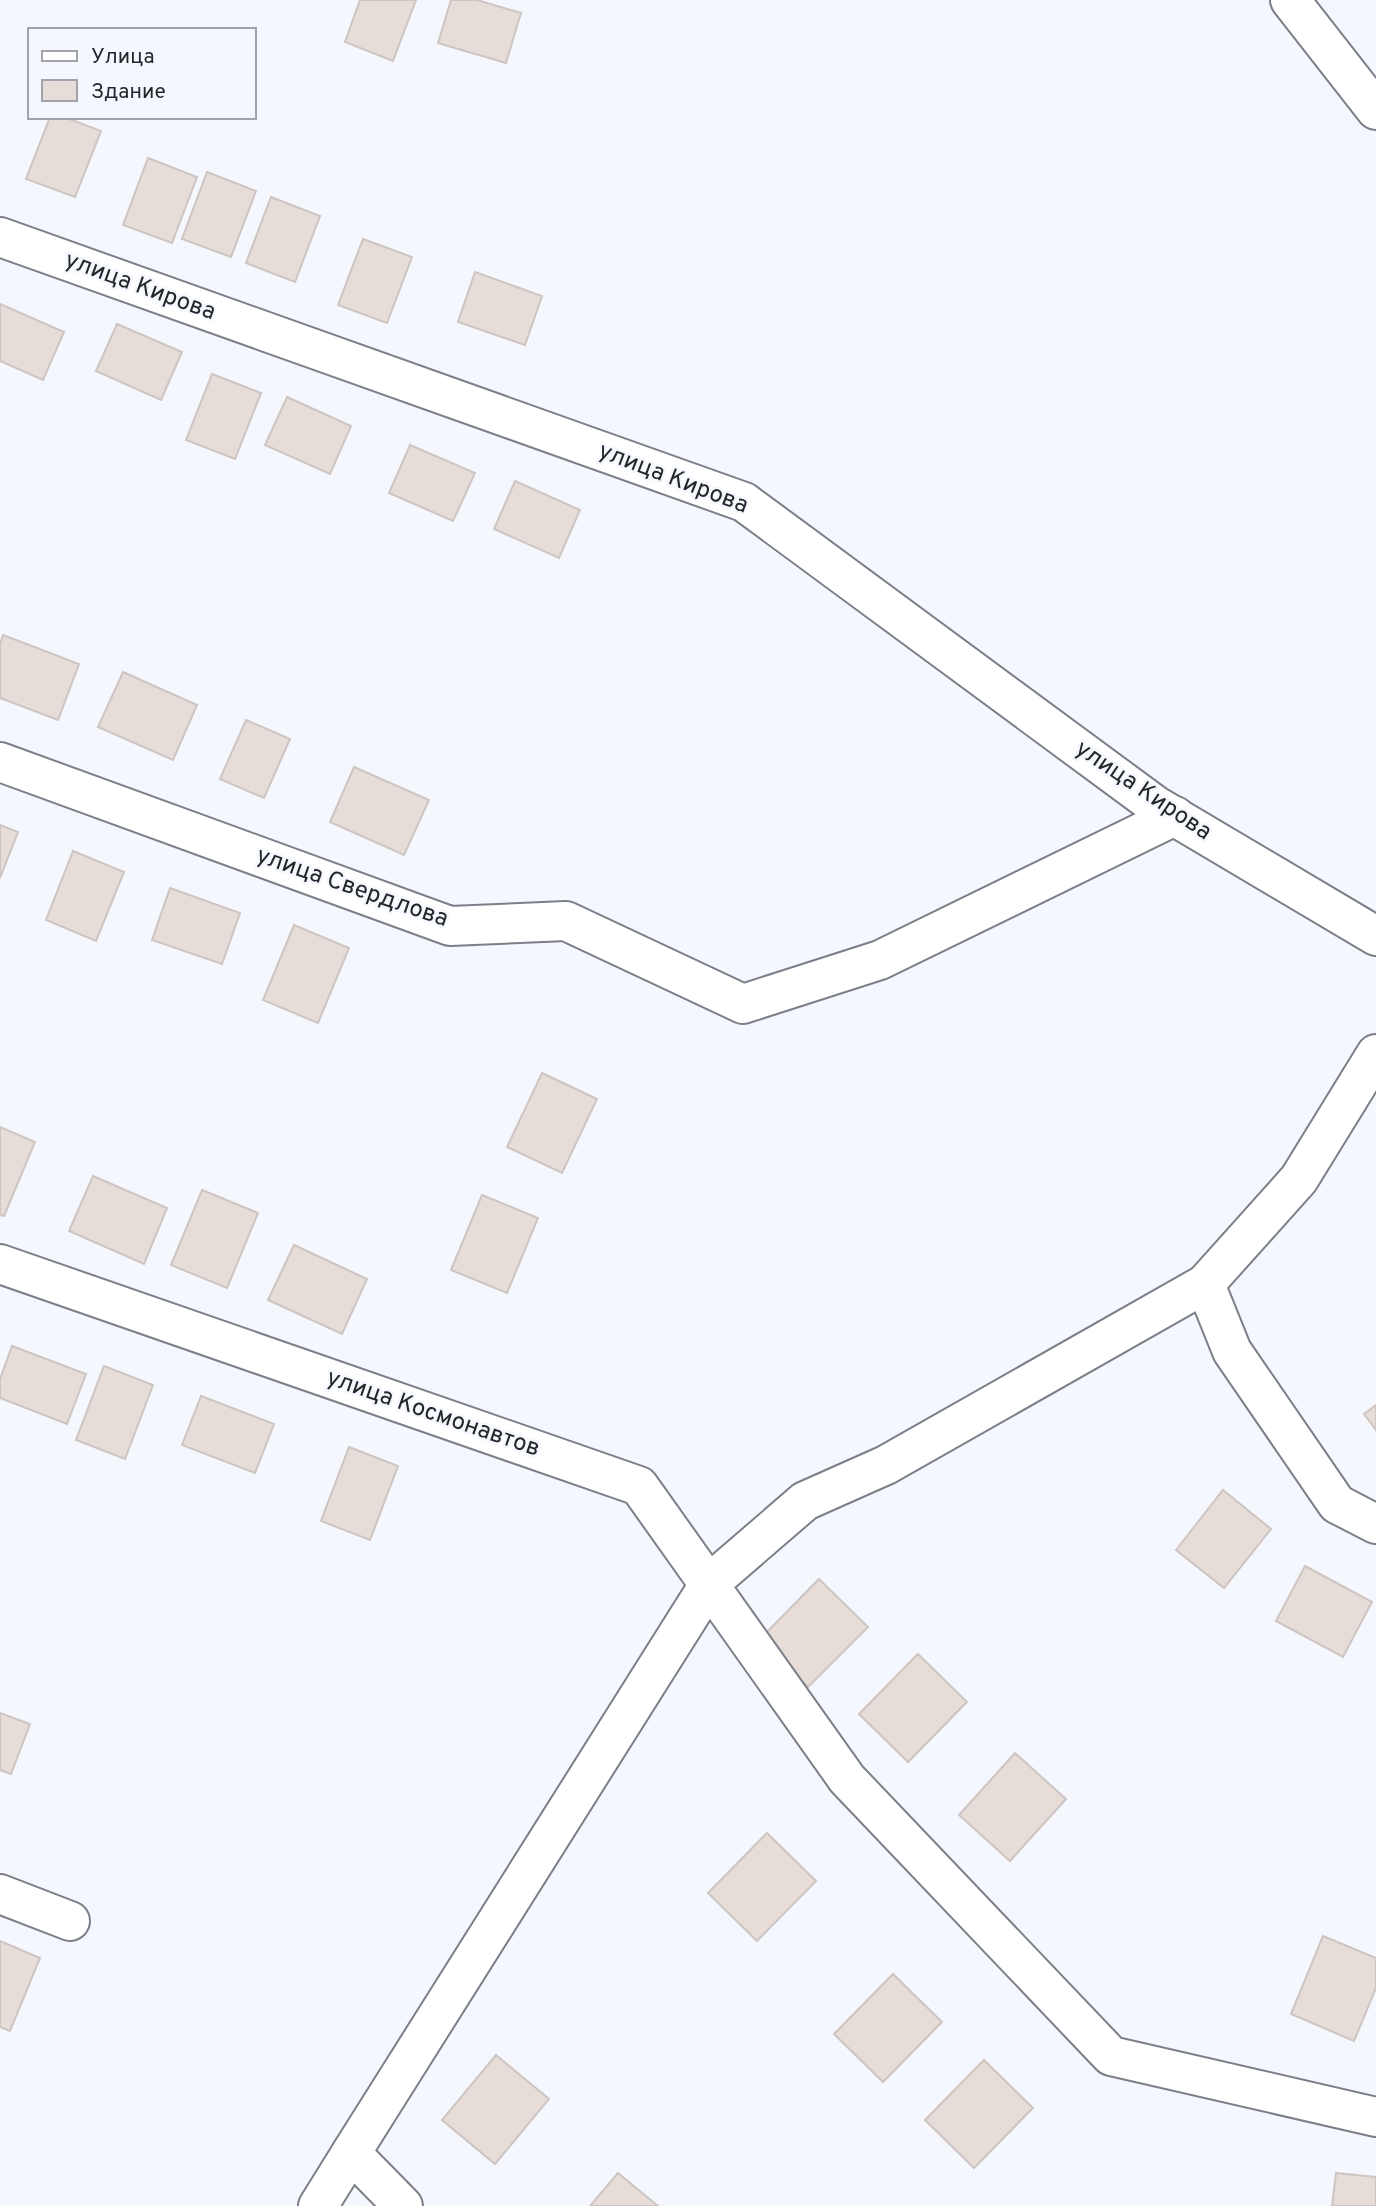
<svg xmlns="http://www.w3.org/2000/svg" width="1376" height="2206" viewBox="0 0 1376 2206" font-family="Overpass,sans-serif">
  <rect width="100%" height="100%" fill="#f4f7fe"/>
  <!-- building -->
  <g fill="#e7ddd8" stroke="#cec4c0" stroke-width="2">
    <path d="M 360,0 L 416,0 L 393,61 L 345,42 Z"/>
    <path d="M 451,0 L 477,0 L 521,13 L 506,63 L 438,43 Z"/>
    <path d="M 50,117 L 64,117 L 101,131 L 75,197 L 26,179 Z"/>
    <path d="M 148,158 L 197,177 L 172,243 L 123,225 Z"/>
    <path d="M 207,172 L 256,191 L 231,257 L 182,239 Z"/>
    <path d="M 271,197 L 320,216 L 295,282 L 246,263 Z"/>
    <path d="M 363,239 L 412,257 L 387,323 L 338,305 Z"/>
    <path d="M 475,272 L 542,296 L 525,345 L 458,322 Z"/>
    <path d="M 0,304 L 64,332 L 43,380 L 0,361 Z"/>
    <path d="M 117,324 L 182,352 L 161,400 L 96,371 Z"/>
    <path d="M 212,374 L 261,393 L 235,459 L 186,440 Z"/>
    <path d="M 287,397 L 351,426 L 330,474 L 265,445 Z"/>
    <path d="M 410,445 L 475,473 L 453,521 L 389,493 Z"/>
    <path d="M 515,481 L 580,510 L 559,558 L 494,529 Z"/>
    <path d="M 3,635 L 79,664 L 58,720 L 0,698 L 0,644 Z"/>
    <path d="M 123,672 L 197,705 L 173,760 L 98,727 Z"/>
    <path d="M 246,720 L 290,739 L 264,798 L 220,779 Z"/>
    <path d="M 354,767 L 429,800 L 404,855 L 330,822 Z"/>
    <path d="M 0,825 L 18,832 L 0,878 Z"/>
    <path d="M 73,851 L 124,872 L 96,941 L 46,920 Z"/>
    <path d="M 170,888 L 240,913 L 222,964 L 152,940 Z"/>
    <path d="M 294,925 L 349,948 L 318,1023 L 263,1000 Z"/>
    <path d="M 542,1073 L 597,1099 L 562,1173 L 507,1147 Z"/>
    <path d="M 0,1127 L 35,1142 L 4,1216 L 0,1215 Z"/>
    <path d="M 93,1176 L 167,1208 L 144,1264 L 69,1231 Z"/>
    <path d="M 202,1190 L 258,1213 L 227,1288 L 171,1265 Z"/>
    <path d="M 482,1195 L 538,1218 L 507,1293 L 451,1270 Z"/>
    <path d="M 294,1245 L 367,1279 L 342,1334 L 268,1300 Z"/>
    <path d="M 12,1346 L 86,1374 L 67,1424 L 0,1398 L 0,1379 Z"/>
    <path d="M 104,1366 L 153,1385 L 125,1459 L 76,1440 Z"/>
    <path d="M 201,1396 L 274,1424 L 255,1473 L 182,1445 Z"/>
    <path d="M 1376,1405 L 1376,1430 L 1364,1414 Z"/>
    <path d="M 349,1447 L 398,1466 L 370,1540 L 321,1521 Z"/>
    <path d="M 1223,1490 L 1271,1529 L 1224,1588 L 1176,1550 Z"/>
    <path d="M 1305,1566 L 1372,1602 L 1343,1657 L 1276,1621 Z"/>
    <path d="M 819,1579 L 868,1627 L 808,1687 L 760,1639 Z"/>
    <path d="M 918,1654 L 967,1702 L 908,1762 L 859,1714 Z"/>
    <path d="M 0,1713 L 30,1724 L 11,1774 L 0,1770 Z"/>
    <path d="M 1015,1753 L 1066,1799 L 1010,1861 L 959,1815 Z"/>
    <path d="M 767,1833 L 816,1881 L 757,1941 L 708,1893 Z"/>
    <path d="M 1323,1936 L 1376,1958 L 1376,1988 L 1354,2041 L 1291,2014 Z"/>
    <path d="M 0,1941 L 40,1958 L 10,2031 L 0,2027 Z"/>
    <path d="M 893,1974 L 942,2022 L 883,2082 L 834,2034 Z"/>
    <path d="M 496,2055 L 549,2099 L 495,2164 L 442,2120 Z"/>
    <path d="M 984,2060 L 1033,2108 L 974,2168 L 925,2120 Z"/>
    <path d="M 618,2173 L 658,2206 L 590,2206 Z"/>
    <path d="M 1336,2173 L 1376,2177 L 1376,2206 L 1332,2206 Z"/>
  </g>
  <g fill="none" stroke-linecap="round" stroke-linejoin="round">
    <defs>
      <g id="minor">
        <path d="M 0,237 L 744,502 L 1155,805 L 1376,936"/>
        <path d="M 0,762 L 450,926 L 566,921 L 743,1004 L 880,960 L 1175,816"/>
        <path d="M 1376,1054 L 1299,1179 L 1205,1284 L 1232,1351 L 1337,1504 L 1376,1524"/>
        <path d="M 0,1264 L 639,1486 L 847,1779 L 1111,2056 L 1376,2117"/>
        <path d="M 0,1894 L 70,1921"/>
        <path d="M 318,2206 L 351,2153"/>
        <path d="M 403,2206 L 351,2153 L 710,1583 L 805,1501 L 886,1465 L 1205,1284"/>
      </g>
      <path id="major" d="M 1290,0 L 1376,110"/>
    </defs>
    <!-- minor casing -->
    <use href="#minor" stroke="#7c7f87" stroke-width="42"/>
    <!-- major casing -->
    <use href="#major" stroke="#7c7f87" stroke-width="42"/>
    <!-- minor -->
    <use href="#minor" stroke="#fff" stroke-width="38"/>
    <!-- major -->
    <use href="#major" stroke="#fff" stroke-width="38"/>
  </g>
  <g text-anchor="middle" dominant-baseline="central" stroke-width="5" stroke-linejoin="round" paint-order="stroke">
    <!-- street labels -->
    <g font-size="24" fill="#25262a" stroke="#f4f7fe">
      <text transform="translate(140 287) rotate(20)">улица Кирова</text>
      <text transform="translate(673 479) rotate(21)">улица Кирова</text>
      <text transform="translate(1143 791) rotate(34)">улица Кирова</text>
      <text transform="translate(352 888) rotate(19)">улица Свердлова</text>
      <text transform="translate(433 1414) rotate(19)">улица Космонавтов</text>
    </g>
  </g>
  <!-- legend -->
  <rect x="28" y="28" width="228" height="91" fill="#f4f7fe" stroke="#a1a3a9" stroke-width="2"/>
  <rect x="42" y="51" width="35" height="10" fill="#ffffff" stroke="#a1a3a9" stroke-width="2"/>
  <text x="91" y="63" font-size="21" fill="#25262a">Улица</text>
  <rect x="42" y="80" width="35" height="21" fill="#e7ddd8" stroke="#a1a3a9" stroke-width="2"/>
  <text x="91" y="98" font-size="21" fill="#25262a">Здание</text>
</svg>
